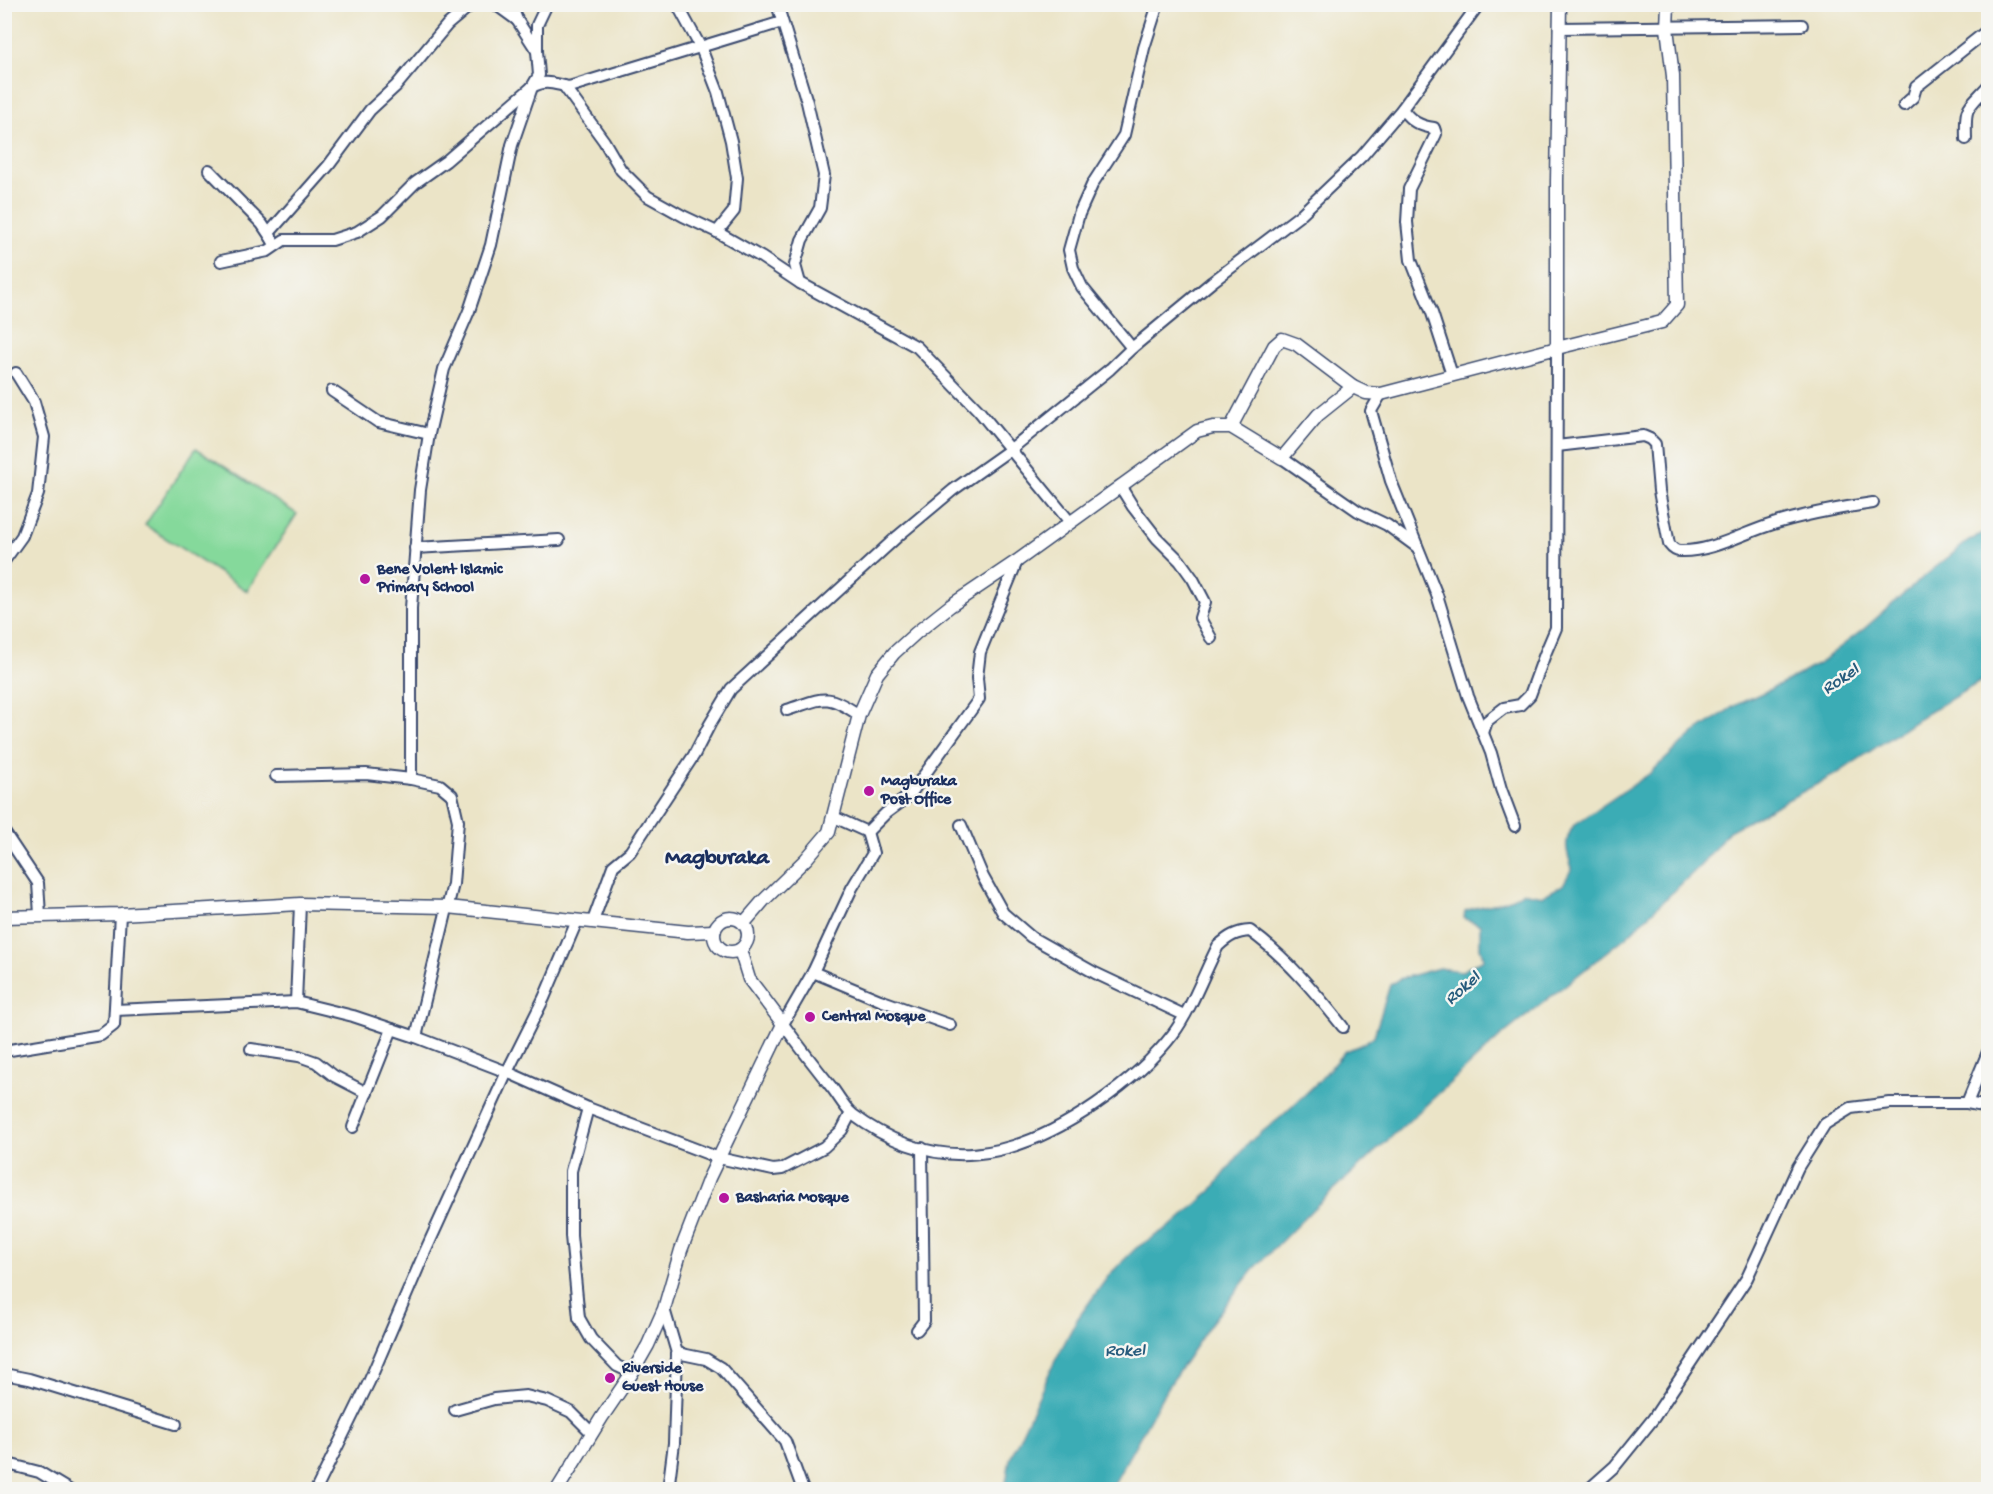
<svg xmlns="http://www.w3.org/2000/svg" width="1993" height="1494" viewBox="0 0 1993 1494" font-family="'Gochi Hand',sans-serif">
  <rect width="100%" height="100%" fill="#f6f6f2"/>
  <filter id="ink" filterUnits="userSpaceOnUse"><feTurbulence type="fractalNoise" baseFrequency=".0167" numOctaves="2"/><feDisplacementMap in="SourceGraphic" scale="12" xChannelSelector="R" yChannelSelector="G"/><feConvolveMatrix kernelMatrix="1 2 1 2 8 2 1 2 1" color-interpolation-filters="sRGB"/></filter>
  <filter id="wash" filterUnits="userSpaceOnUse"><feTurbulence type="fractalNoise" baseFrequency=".008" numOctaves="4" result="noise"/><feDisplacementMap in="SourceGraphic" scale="24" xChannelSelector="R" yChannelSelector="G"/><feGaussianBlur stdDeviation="1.35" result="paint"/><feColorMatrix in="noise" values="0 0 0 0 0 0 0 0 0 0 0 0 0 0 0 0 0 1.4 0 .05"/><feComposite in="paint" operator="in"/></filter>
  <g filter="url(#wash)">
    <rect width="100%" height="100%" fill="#ebe4c7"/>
    <!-- green -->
    <path fill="#85d99b" stroke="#50847c" stroke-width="1.5" d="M 196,448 L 297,514 L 247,591 L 145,525 Z"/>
    <!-- water -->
    <path fill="#3bacb5" stroke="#2b6e8a" stroke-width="1.5" d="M 1988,530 L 1988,677 L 1924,715 L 1838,773 L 1729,831 L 1701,865 L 1626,937 L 1501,1036 L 1313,1209 L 1252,1271 L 1209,1326 L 1163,1395 L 1111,1489 L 1005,1489 L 1010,1459 L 1053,1365 L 1076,1321 L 1109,1275 L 1136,1248 L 1175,1223 L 1211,1191 L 1249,1142 L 1281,1117 L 1319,1081 L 1345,1051 L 1361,1045 L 1374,1036 L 1390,985 L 1399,979 L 1439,968 L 1462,971 L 1484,959 L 1480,948 L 1480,925 L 1464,918 L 1465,911 C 1484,904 1506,905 1522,892 L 1543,896 L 1563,885 L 1572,868 C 1566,850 1563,842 1574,825 L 1649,774 L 1694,733 L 1736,705 L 1784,683 L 1818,664 L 1865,628 L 1921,579 L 1967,542 Z"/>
  </g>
  <g filter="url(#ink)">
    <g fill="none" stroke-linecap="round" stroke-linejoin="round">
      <defs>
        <g id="minor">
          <path d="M 495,4 L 517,20"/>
          <path d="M 677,4 L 701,48 L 718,92 L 731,141 L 737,178 L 734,211 L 717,232"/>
          <path d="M 777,4 L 807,102 L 824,175 L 820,208 L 802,240 L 795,265 L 800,283"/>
          <path d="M 1559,28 L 1802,25"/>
          <path d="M 537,51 L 537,25 L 547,4"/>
          <path d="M 564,86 L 604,141 L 621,170 L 647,196 L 683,216 L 717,232 L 761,257 L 800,283 L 917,347 L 979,411 L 1070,522"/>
          <path d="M 1904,105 L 1913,97 L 1916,87 L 1988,30"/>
          <path d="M 1402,109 C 1411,121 1419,126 1434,128 L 1436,134 L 1409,189 L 1407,222 L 1411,260 L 1432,313 L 1452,375"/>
          <path d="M 1966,139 C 1965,105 1966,110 1988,86"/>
          <path d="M 209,170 L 262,224 L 272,239"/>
          <path d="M 275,245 L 269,233 L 329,165 L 370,110 L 396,86 L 447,25 L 472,4"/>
          <path d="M 221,261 L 268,251 L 284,240 L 332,240 L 357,232 L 382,216 L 415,183 L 446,161 L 532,87 C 546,79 554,84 569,87 L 782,22"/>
          <path d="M 1132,348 L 1082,287 L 1073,268 L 1069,250 L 1079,214 L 1093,183 L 1124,135 L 1144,48 L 1158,4"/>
          <path d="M 332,391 L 378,422 L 429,434"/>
          <path d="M 1381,394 L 1371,411 L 1391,481 L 1437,595 L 1468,696 L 1491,753 L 1501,789 L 1515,826"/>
          <path d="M 1557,446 L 1643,436 L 1650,439 L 1655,444 L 1659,491 L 1669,544 C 1672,548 1675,551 1680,551 C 1712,552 1743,533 1773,524 C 1806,514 1839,508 1873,503"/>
          <path d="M 1282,458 L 1358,511 L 1387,525 L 1417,547"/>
          <path d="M 1120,486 L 1133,507 L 1157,538 L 1180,561 L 1193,579 L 1205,602 L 1200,618 L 1211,638"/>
          <path d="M 415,548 L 559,540"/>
          <path d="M 4,561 L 22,536 L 38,494 L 44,437 L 34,402 L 16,373"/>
          <path d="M 787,710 C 824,698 825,692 859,715"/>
          <path d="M 1483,733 L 1487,721 L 1504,708 L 1520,705 L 1530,695 L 1545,654 L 1556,628 L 1557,348"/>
          <path d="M 276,776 L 366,774 L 411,779 L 440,785 L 452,795 L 458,821 L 453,884 L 416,1037"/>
          <path d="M 411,779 L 411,608 L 420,490 L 429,434 L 444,369 L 469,311 L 491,245 L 512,145 L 532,87 L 539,75 L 537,51 L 517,20 L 511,4"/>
          <path d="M 834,817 L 867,832 L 886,813 L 909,796 L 979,699 L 977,678 L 980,652 L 1017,561"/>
          <path d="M 961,825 L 983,877 L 1003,913 L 1031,937 L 1095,973 L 1184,1015"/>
          <path d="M 4,832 L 38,883 L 40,915"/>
          <path d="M 867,832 L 873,853 L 852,888 L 813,972 L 783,1024 C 799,1046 816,1068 833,1089 C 839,1097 845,1108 852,1114 C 936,1177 1015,1160 1096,1104 C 1125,1084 1151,1063 1173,1034 C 1191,1010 1204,973 1218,946 C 1229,936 1236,932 1250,931 C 1286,957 1316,993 1343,1027"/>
          <path d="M 593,921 L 613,866 L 630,852 L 694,755 L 710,724 L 731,689 L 898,536 L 953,490 L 1011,449 L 1110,369 L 1132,348 L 1212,282 L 1299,216 L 1362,156 L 1402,109 L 1479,4"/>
          <path d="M 813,972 L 880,1000 L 950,1025"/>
          <path d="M 296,1002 L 300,904"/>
          <path d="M 115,1010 L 296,1002 L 353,1016 L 416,1037 L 507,1072 L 588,1108 L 719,1158 L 773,1170 L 782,1169 L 824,1147 L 842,1130 L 851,1113"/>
          <path d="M 251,1049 L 299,1056 L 316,1062 L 334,1076 L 367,1093"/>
          <path d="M 4,1051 L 101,1035 L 114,1025 L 120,914"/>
          <path d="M 1967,1103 L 1988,1052"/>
          <path d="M 588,1108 L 571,1171 L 571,1236 L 579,1318 L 591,1339 L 617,1366 L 632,1373"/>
          <path d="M 353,1127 L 392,1029"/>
          <path d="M 664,1309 L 677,1353 L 674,1443 L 668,1490"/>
          <path d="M 917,1330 L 924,1321 L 922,1148"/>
          <path d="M 677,1353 L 706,1359 L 721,1368 L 785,1441 L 803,1490"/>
          <path d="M 4,1374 L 29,1379 L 176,1424"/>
          <path d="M 455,1410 L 494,1399 L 526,1396 L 547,1401 L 571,1412 L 592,1433"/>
          <path d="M 4,1463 L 39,1472 L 69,1490"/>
          <path d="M 316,1490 L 369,1382 L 424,1254 L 507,1072 L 544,998 L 577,921"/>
          <path d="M 1588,1490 L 1615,1466 L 1653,1419 L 1747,1278 L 1798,1167 L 1825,1124 L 1851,1108 L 1890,1103 L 1967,1103 L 1988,1107"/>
        </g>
        <g id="tertiary">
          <path d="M 1557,348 L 1662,322 L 1677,305 L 1673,76 L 1667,28 L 1668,4"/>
          <path d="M 1231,427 L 1274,346 L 1282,339 L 1296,344 L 1353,387 L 1366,393 L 1381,394 L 1557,348 L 1557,181 L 1560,4"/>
          <path d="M 4,917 L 120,914 L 300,904 L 448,907 L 688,932 L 714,931"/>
          <circle cx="731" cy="935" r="17"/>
          <path d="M 744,923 L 763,901 L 806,859 L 829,832 L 859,715 L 877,674 L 894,653 L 916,633 L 950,606 L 1017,561 L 1197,431 L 1213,427 L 1231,427 L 1282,458 L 1318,415 L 1353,387"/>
          <path d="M 557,1490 L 602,1417 L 632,1373 L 648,1345 L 664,1309 L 681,1250 L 709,1178 L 783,1024 L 749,979 L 740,950"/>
        </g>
      </defs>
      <!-- minor casing -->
      <use href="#minor" stroke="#3a4a6e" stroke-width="14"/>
      <!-- tertiary casing -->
      <use href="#tertiary" stroke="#3a4a6e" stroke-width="15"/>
      <!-- minor -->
      <use href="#minor" stroke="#fff" stroke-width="10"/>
      <!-- tertiary -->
      <use href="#tertiary" stroke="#fff" stroke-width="12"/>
    </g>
  </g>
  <!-- markers -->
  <g fill="#b5179e" stroke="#f6f6f2" stroke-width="2">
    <circle cx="365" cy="579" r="6"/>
    <circle cx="869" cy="791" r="6"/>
    <circle cx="810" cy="1017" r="6"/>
    <circle cx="724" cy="1198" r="6"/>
    <circle cx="610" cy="1378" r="6"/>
  </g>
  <g text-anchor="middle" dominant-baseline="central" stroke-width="5" stroke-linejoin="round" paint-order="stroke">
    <!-- poi labels -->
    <g font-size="16" font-weight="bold" fill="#1b2f5e" stroke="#f6f6f2" text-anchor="start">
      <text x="377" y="570">Bene Volent Islamic<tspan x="377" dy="18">Primary School</tspan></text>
      <text x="881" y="782">Magburaka<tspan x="881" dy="18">Post Office</tspan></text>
      <text x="822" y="1017">Central Mosque</text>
      <text x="736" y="1198">Basharia Mosque</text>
      <text x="622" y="1369">Riverside<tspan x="622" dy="18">Guest House</tspan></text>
    </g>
    <!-- water labels -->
    <g font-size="18" font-style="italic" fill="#265b7c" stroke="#f6f6f2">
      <text transform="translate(1841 680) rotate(-34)">Rokel</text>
      <text transform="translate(1463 989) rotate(-41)">Rokel</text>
      <text x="1125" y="1351">Rokel</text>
    </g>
    <!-- district labels -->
    <g font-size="22" font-weight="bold" fill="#1b2f5e" stroke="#f6f6f2">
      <text x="717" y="859">Magburaka</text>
    </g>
  </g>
  <!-- margin -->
  <rect width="1993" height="1494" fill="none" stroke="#f6f6f2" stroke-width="24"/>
</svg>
